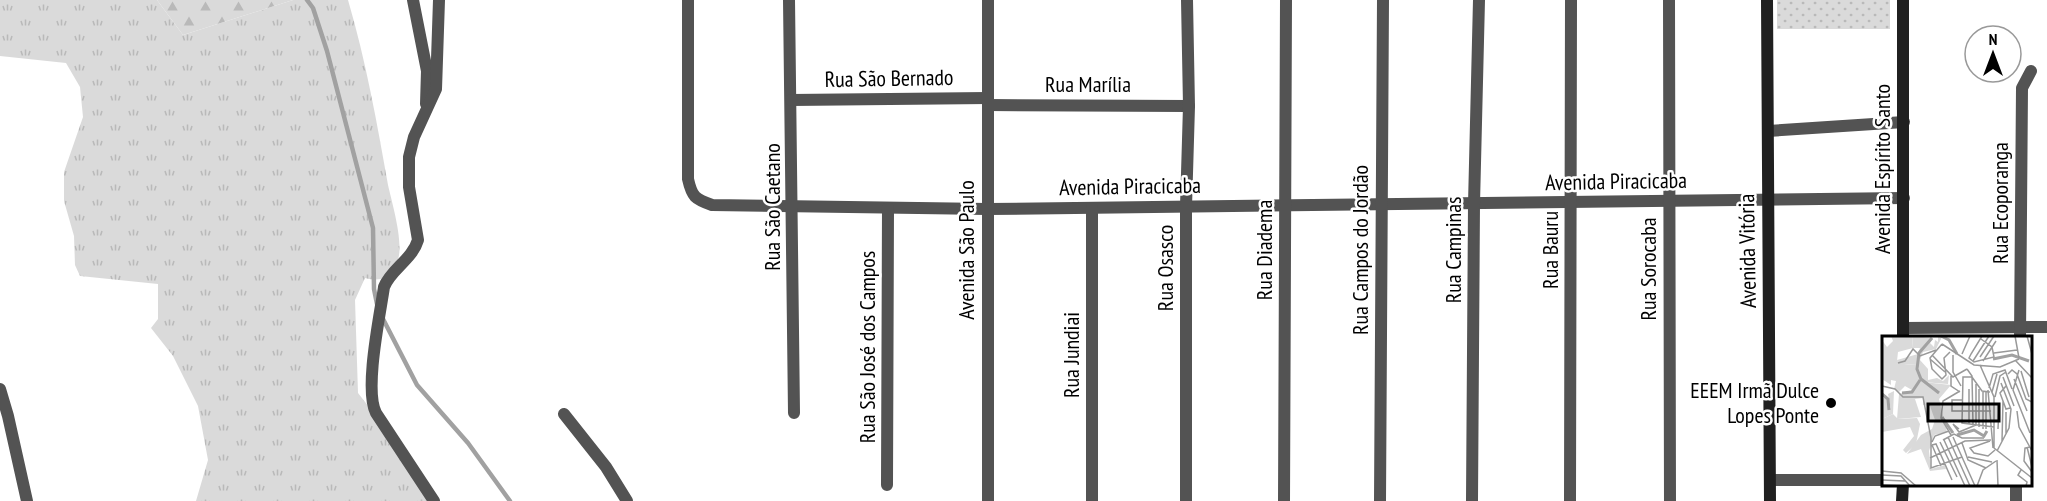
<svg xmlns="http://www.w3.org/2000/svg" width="2047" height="501" viewBox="0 0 2047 501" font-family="'PT Sans Narrow',sans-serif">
  <defs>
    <pattern id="grass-tufts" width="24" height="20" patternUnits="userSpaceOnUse" patternTransform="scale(1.5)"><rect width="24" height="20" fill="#dadada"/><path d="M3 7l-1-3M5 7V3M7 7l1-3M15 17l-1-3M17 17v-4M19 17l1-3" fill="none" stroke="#b9b9b9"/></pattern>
    <pattern id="forest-firs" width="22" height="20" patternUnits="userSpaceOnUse" patternTransform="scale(1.5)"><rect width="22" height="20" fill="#dadada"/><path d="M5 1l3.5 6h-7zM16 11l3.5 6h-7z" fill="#b9b9b9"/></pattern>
    <pattern id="park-dots" width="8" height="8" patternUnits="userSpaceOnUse" patternTransform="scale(1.5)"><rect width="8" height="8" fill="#dadada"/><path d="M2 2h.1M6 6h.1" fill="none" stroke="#b9b9b9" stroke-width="1.8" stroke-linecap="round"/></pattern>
  </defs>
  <rect width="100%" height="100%" fill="#fff"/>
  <!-- grass -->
  <path fill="url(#grass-tufts)" d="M 0,0 L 157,0 L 183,35 L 293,0 L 348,0 C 366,61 377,123 388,185 C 392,203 405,246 397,262 C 390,279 381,282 365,278 L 355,300 L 358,393 L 380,421 L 431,501 L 196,501 L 208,460 L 198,406 L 173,356 L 151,328 L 158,319 L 158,284 L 80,276 L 75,265 L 74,236 L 64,201 L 64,172 L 83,117 L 80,87 L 66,63 L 0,56 Z"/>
  <!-- forest -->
  <path fill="url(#forest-firs)" d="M 157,0 L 293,0 L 183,35 Z"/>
  <!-- park -->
  <rect fill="url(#park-dots)" x="1777" y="0" width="113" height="29"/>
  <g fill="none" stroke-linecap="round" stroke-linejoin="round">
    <!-- stream -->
    <g stroke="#a1a1a1" stroke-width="4.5">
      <path d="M 307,0 L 313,8 L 327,51 L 373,228 L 374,289 L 377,304"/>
      <path d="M 382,317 L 417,385 L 468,443 L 510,501"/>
    </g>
    <!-- street -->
    <g stroke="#535353" stroke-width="12">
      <path d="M 413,0 L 427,71 L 426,104"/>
      <path d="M 688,0 L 688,179 C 692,197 695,199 712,205 L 987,209 L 1904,198"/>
      <path d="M 789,0 L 794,413"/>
      <path d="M 1669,0 L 1670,501"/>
      <path d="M 791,100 L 988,98"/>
      <path d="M 988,105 L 1189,106"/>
      <path d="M 1768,131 L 1904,122"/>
      <path d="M 1092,208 L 1092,501"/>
      <path d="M 1903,328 L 2047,327"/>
      <path d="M 2020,338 L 2022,88 L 2031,71"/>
      <path d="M 0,389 L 8,416 L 27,501"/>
      <path d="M 564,414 L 606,467 L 627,501"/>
      <path d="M 1770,480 L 1884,480"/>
      <path d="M 887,485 L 888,208"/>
      <path d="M 434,501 L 376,413 C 364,390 380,315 384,287 C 391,269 412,260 418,240 L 409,187 L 409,157 L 414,137 L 436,89 L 439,0"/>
      <path d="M 988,501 L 988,0"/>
      <path d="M 1186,501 L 1186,207 L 1189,106 L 1187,0"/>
      <path d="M 1284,501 L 1286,0"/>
      <path d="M 1380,501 L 1383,0"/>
      <path d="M 1472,501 L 1474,204 L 1479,0"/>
      <path d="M 1570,501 L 1571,0"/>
      <path d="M 2016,501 L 2016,484"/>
    </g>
    <!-- secondary -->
    <g stroke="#202020" stroke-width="12">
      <path d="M 1767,0 L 1770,501"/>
      <path d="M 1903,0 L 1903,338"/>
      <path d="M 1902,501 L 1903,484"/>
    </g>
  </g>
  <!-- markers -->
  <circle fill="#000" stroke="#fff" stroke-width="2" cx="1831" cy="403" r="6"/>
  <g text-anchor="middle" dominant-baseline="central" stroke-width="5" stroke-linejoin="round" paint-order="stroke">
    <!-- street labels -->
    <g font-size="22" fill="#000" stroke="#fff">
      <text transform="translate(889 78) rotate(-1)">Rua São Bernado</text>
      <text x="1088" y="84">Rua Marília</text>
      <text transform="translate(1882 169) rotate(-90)">Avenida Espírito Santo</text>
      <text transform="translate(1616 181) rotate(-1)">Avenida Piracicaba</text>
      <text transform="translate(1130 186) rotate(-1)">Avenida Piracicaba</text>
      <text transform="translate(2000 203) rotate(-90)">Rua Ecoporanga</text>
      <text transform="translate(772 207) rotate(-90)">Rua São Caetano</text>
      <text transform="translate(966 250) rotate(-90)">Avenida São Paulo</text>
      <text transform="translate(1264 250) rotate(-90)">Rua Diadema</text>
      <text transform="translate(1360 250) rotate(-90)">Rua Campos do Jordão</text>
      <text transform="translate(1453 250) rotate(-90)">Rua Campinas</text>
      <text transform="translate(1550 250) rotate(-90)">Rua Bauru</text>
      <text transform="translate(1747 251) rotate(-91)">Avenida Vitória</text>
      <text transform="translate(1165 268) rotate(-90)">Rua Osasco</text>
      <text transform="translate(1648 269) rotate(-90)">Rua Sorocaba</text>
      <text transform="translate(867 347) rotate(-90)">Rua São José dos Campos</text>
      <text transform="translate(1071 355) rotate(-90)">Rua Jundiai</text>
    </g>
    <!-- poi labels -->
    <g font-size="22" fill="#000" stroke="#fff" text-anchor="end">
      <text x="1819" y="390">EEEM Irmã Dulce<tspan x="1819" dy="25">Lopes Ponte</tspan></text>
    </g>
  </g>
  <!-- overview -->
  <g transform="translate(1882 336)">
    <rect width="150" height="150" fill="#fff"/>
    <path d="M 9,0 L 30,0 L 31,12 L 16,16 L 15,25 L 22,29 L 35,28 L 41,46 L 69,49 L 57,63 L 65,96 L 52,99 L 47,115 L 49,133 L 63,129 L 64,133 L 48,135 L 39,113 L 25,118 L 39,99 L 50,93 L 53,84 L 48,70 L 41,69 L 41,62 L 33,63 L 39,81 L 15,83 L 17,58 L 30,54 L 23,50 L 17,56 L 12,53 L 14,45 L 9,44 L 9,49 L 0,43 L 0,4 L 5,11 L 11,5 ZM 12,55 L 11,78 L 0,83 L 0,63 L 4,61 L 9,74 L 6,58 Z" fill="#dadada"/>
    <path d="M 30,0 L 51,2 L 48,7 L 52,11 L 53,4 L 56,6 L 56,1 L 60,1 L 54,13 L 41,16 L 38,24 L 46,33 L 46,44 L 55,42 L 61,45 L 67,39 L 66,48 L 41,46 L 35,28 L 22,29 L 22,34 L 17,35 L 15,24 L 36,18 L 38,12 L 31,12 ZM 11,78 L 16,83 L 35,82 L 38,88 L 34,108 L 24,117 L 21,114 L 32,100 L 28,91 L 0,96 L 0,83 Z" fill="#dadada"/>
    <path fill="none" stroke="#a1a1a1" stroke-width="3" d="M 59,0 L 67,4 L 75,18M 50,2 L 37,17 L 35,33 L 39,43 L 57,57M 111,23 L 130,19 L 147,25M 20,57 L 30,56 L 38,44M 0,58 L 6,63 L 7,74M 60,81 L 71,97M 75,99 L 92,94 L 102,100 L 105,95"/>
    <path fill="none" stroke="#999" stroke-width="1.5" d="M 133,0 L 137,22M 145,0 L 150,18M 99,3 L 110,11 L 112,21 L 92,26 L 87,22 L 89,18 L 100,0M 60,8 L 92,29 L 118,31 L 137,23M 60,8 L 48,22 L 50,33 L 60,43 L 64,39 L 62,22 L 68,16M 112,17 L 135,14M 80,18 L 88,0M 50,19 L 71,41 L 85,33M 71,19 L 71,36 L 79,50M 98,21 L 112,0M 48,23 L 63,36M 133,24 L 150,42M 91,25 L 107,0M 101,25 L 114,5M 16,27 L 23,25 L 31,13 L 38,20 L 54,14M 98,29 L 112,61 L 112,112 L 150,142M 85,33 L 90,40 L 91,89M 137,34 L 131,54 L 148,97M 139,35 L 147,61M 126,38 L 130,34 L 135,38 L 144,63 L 150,66M 69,40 L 69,50 L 78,56M 121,41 L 132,70M 132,43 L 145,75M 0,50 L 13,53 L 21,61 L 41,61 L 49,102 L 49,132 L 80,121M 124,50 L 118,57 L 124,73 L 128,72M 107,52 L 111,38 L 123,34 L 130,53M 106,54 L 111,112M 104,56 L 104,93M 108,56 L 100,55 L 90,41 L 81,41 L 80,87 L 112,91M 110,56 L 115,38M 113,61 L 118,40 L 124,36M 80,64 L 70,64 L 70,75 L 109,75M 135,75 L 137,91 L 150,115M 87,88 L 87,53M 97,91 L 97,53M 77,93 L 71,88 L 77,96 L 94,89 L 94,48M 101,93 L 101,56M 116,93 L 117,70M 124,98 L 124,76M 69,99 L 59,82 L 61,65 L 78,55M 66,101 L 88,150M 71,101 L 93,150M 61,104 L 72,98 L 80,102 L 102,102M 62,104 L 83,150M 108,105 L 88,112 L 92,117 L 106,120 L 113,114M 120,105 L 121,65M 50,106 L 53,100 L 67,95M 58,106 L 75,141M 80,107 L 86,124 L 104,132M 50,109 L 54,108 L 70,144M 50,109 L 59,130M 145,111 L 150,131M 148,111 L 143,112 L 142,125 L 150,136M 115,115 L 127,92 L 129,73 L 119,47M 86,121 L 110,126M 48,122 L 83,105 L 109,104M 115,124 L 116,150M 139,134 L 136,139 L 145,146 L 144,150M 0,135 L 19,137 L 34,150M 0,139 L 19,140 L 28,150M 0,144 L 23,145M 0,149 L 20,150M 95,150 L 101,134 L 114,125"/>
    <path fill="#000" fill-opacity="0.15" stroke="#000" stroke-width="3" d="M 46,68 L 117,68 L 117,85 L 46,85 Z"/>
    <rect width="150" height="150" fill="none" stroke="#000" stroke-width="3"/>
  </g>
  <!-- north arrow -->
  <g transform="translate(1993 54)"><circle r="28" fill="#ffffff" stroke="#999999" stroke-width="1.5"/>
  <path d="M0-4.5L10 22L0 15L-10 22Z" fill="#000000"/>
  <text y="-9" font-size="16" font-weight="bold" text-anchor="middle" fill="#000000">N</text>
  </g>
</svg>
